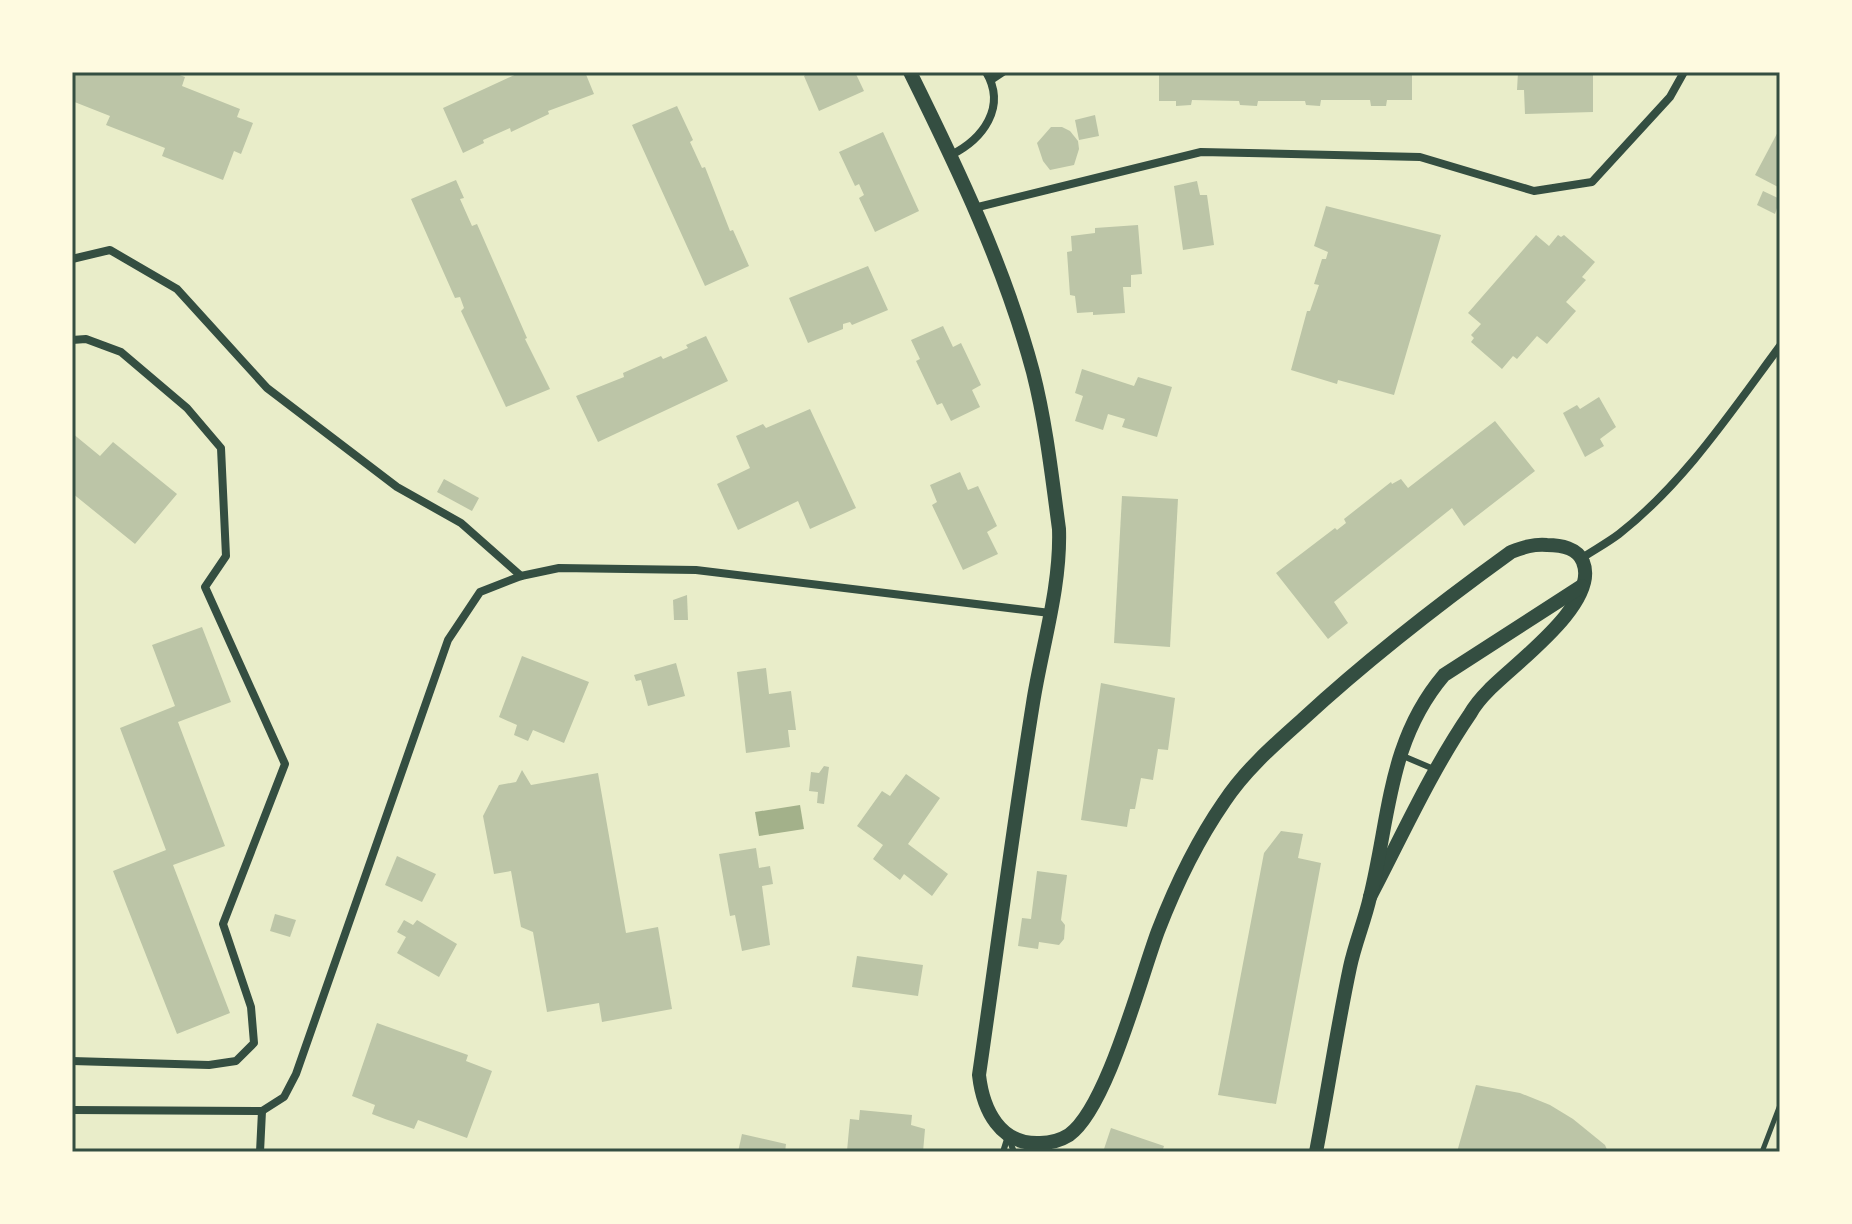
<svg xmlns="http://www.w3.org/2000/svg" width="1852" height="1224" viewBox="0 0 1852 1224" font-family="'Noto Sans',sans-serif">
  <rect width="100%" height="100%" fill="#e9edc9"/>
  <!-- water -->
  <path fill="#a3b18a" d="M 800,805 L 804,829 L 759,836 L 755,812 Z"/>
  <!-- building -->
  <g fill="#bcc5a7">
    <path d="M 72,72 L 171,72 L 185,77 L 182,86 L 240,109 L 237,117 L 253,123 L 241,154 L 234,151 L 223,180 L 162,156 L 165,148 L 106,125 L 110,116 L 72,101 Z"/>
    <path d="M 521,72 L 585,72 L 594,94 L 548,111 L 549,114 L 511,132 L 510,128 L 483,140 L 484,143 L 463,153 L 443,108 Z"/>
    <path d="M 808,72 L 855,72 L 864,91 L 819,111 L 804,76 Z"/>
    <path d="M 1159,72 L 1412,72 L 1412,100 L 1387,100 L 1386,106 L 1371,106 L 1370,100 L 1321,100 L 1320,106 L 1306,105 L 1305,101 L 1258,101 L 1257,106 L 1240,105 L 1239,101 L 1192,100 L 1191,105 L 1176,106 L 1176,101 L 1159,101 Z"/>
    <path d="M 1518,72 L 1593,72 L 1593,112 L 1525,114 L 1524,90 L 1517,90 Z"/>
    <path d="M 677,106 L 693,140 L 690,142 L 702,168 L 705,167 L 730,231 L 733,230 L 749,266 L 705,286 L 632,125 Z"/>
    <path d="M 1095,115 L 1099,136 L 1079,140 L 1075,120 Z"/>
    <path d="M 1051,127 L 1062,127 L 1070,131 L 1078,141 L 1079,149 L 1074,165 L 1050,170 L 1043,161 L 1037,143 Z"/>
    <path d="M 1780,128 L 1780,188 L 1755,175 Z"/>
    <path d="M 883,132 L 919,211 L 875,232 L 859,198 L 864,195 L 859,184 L 855,186 L 839,152 Z"/>
    <path d="M 456,180 L 464,198 L 460,199 L 472,226 L 477,224 L 527,338 L 525,339 L 550,389 L 506,407 L 461,311 L 464,308 L 460,297 L 455,298 L 411,199 Z"/>
    <path d="M 1197,181 L 1200,195 L 1207,195 L 1214,245 L 1183,250 L 1174,186 Z"/>
    <path d="M 1763,191 L 1780,199 L 1775,214 L 1757,205 Z"/>
    <path d="M 1326,206 L 1441,235 L 1394,395 L 1338,380 L 1337,384 L 1291,370 L 1307,311 L 1310,311 L 1319,285 L 1314,284 L 1322,259 L 1326,259 L 1328,252 L 1314,246 Z"/>
    <path d="M 1138,225 L 1142,274 L 1131,275 L 1131,287 L 1123,287 L 1125,313 L 1093,315 L 1093,312 L 1077,313 L 1075,296 L 1070,295 L 1067,252 L 1072,251 L 1071,236 L 1095,233 L 1095,228 Z"/>
    <path d="M 1536,235 L 1549,246 L 1558,235 L 1561,237 L 1564,235 L 1595,262 L 1582,277 L 1586,280 L 1566,302 L 1576,311 L 1547,344 L 1537,336 L 1517,359 L 1513,356 L 1502,369 L 1471,342 L 1474,338 L 1471,335 L 1481,324 L 1468,313 Z"/>
    <path d="M 868,266 L 888,310 L 852,325 L 850,322 L 843,324 L 843,329 L 808,343 L 789,298 Z"/>
    <path d="M 943,326 L 953,347 L 961,343 L 981,385 L 972,390 L 980,407 L 951,421 L 942,403 L 937,405 L 916,361 L 920,359 L 911,340 Z"/>
    <path d="M 706,336 L 728,381 L 598,442 L 576,396 L 624,377 L 623,373 L 661,356 L 663,359 L 688,348 L 686,345 Z"/>
    <path d="M 1082,369 L 1134,386 L 1138,377 L 1172,387 L 1157,437 L 1122,427 L 1125,419 L 1108,414 L 1103,430 L 1075,421 L 1083,396 L 1075,393 Z"/>
    <path d="M 1599,397 L 1616,427 L 1600,439 L 1604,446 L 1585,457 L 1563,413 L 1577,405 L 1580,409 Z"/>
    <path d="M 810,409 L 856,508 L 810,529 L 798,501 L 738,530 L 717,484 L 750,468 L 736,436 L 763,424 L 766,428 Z"/>
    <path d="M 1495,421 L 1535,471 L 1464,526 L 1452,508 L 1334,602 L 1348,623 L 1328,639 L 1276,573 L 1335,528 L 1337,530 L 1346,523 L 1344,519 L 1391,482 L 1392,484 L 1401,479 L 1408,488 Z"/>
    <path d="M 72,433 L 100,456 L 113,442 L 177,494 L 135,544 L 72,493 Z"/>
    <path d="M 960,472 L 968,490 L 978,486 L 997,526 L 987,532 L 998,554 L 963,570 L 932,505 L 937,502 L 930,485 Z"/>
    <path d="M 444,479 L 479,498 L 472,511 L 437,492 Z"/>
    <path d="M 1122,496 L 1178,499 L 1170,647 L 1114,643 Z"/>
    <path d="M 687,595 L 688,620 L 674,620 L 673,600 Z"/>
    <path d="M 202,627 L 231,702 L 178,722 L 225,846 L 173,865 L 230,1013 L 177,1034 L 113,871 L 166,850 L 120,728 L 175,706 L 152,645 Z"/>
    <path d="M 522,656 L 589,682 L 564,743 L 533,730 L 528,741 L 514,735 L 517,725 L 499,717 Z"/>
    <path d="M 676,663 L 685,696 L 648,706 L 641,680 L 636,681 L 634,675 Z"/>
    <path d="M 766,668 L 769,694 L 791,691 L 796,730 L 788,730 L 790,747 L 746,753 L 737,672 Z"/>
    <path d="M 1101,683 L 1175,698 L 1168,750 L 1158,749 L 1153,780 L 1141,778 L 1135,809 L 1130,809 L 1127,827 L 1081,820 Z"/>
    <path d="M 824,766 L 829,767 L 824,804 L 817,803 L 818,792 L 809,791 L 811,772 L 819,773 Z"/>
    <path d="M 522,770 L 531,785 L 598,773 L 626,933 L 658,927 L 672,1009 L 602,1022 L 599,1003 L 547,1012 L 533,932 L 521,927 L 511,871 L 494,874 L 483,816 L 499,785 L 516,782 Z"/>
    <path d="M 906,774 L 940,798 L 908,844 L 948,874 L 932,896 L 904,874 L 900,880 L 873,859 L 883,845 L 857,826 L 882,791 L 890,796 Z"/>
    <path d="M 1281,831 L 1303,834 L 1298,858 L 1321,863 L 1276,1104 L 1218,1095 L 1264,853 Z"/>
    <path d="M 756,848 L 759,868 L 770,866 L 773,884 L 762,886 L 770,945 L 742,951 L 735,915 L 730,916 L 719,854 Z"/>
    <path d="M 397,856 L 436,874 L 422,902 L 385,885 Z"/>
    <path d="M 1037,871 L 1067,875 L 1061,920 L 1065,925 L 1064,939 L 1059,945 L 1039,942 L 1038,949 L 1018,946 L 1022,918 L 1031,919 Z"/>
    <path d="M 275,914 L 296,920 L 290,937 L 270,931 Z"/>
    <path d="M 404,920 L 413,925 L 417,920 L 457,944 L 439,977 L 397,953 L 406,937 L 397,932 Z"/>
    <path d="M 857,956 L 923,965 L 918,996 L 852,987 Z"/>
    <path d="M 377,1023 L 468,1055 L 466,1061 L 492,1071 L 467,1138 L 418,1120 L 414,1129 L 385,1119 L 372,1114 L 375,1105 L 352,1096 Z"/>
    <path d="M 1476,1085 L 1520,1093 L 1550,1105 L 1573,1119 L 1605,1145 L 1608,1152 L 1457,1152 Z"/>
    <path d="M 860,1110 L 912,1115 L 911,1125 L 925,1129 L 923,1152 L 847,1151 L 850,1119 L 859,1120 Z"/>
    <path d="M 1111,1128 L 1164,1146 L 1162,1152 L 1103,1152 Z"/>
    <path d="M 742,1134 L 786,1144 L 785,1152 L 738,1152 Z"/>
  </g>
  <g fill="none" stroke-linecap="round" stroke-linejoin="round">
    <!-- path -->
    <path stroke="#344e41" stroke-width="5" d="M 1762,1152 L 1780,1105"/>
    <!-- service -->
    <g stroke="#344e41" stroke-width="6">
      <path d="M 1403,756 L 1436,770"/>
      <path d="M 1009,1139 L 1014,1152"/>
      <path d="M 1003,1152 L 1008,1136"/>
    </g>
    <!-- minor -->
    <g stroke="#344e41" stroke-width="8">
      <path d="M 991,80 L 1003,72"/>
      <path d="M 951,155 C 983,139 1007,107 986,72"/>
      <path d="M 974,208 L 1201,152 L 1420,157 L 1534,191 L 1592,182 L 1670,97 L 1684,72"/>
      <path d="M 72,259 L 110,250 L 177,289 L 267,388 L 397,487 L 461,523 L 521,576"/>
      <path d="M 72,340 L 86,339 L 121,352 L 187,408 L 221,448 L 226,556 L 205,587 L 285,764 L 223,924 L 251,1007 L 254,1043 L 236,1061 L 209,1065 L 72,1061"/>
      <path d="M 1582,558 C 1594,550 1607,543 1619,534 C 1684,483 1731,412 1780,346"/>
      <path d="M 72,1110 L 262,1111 L 284,1097 L 296,1074 L 448,640 L 480,592 L 521,576 L 559,568 L 696,570 L 1050,613"/>
      <path d="M 260,1152 L 262,1111"/>
    </g>
    <!-- tertiary -->
    <g stroke="#344e41" stroke-width="14">
      <path d="M 910,72 C 958,169 1005,267 1033,372 C 1046,423 1052,477 1059,529 C 1061,587 1042,646 1033,703 C 1013,827 997,951 979,1075 C 983,1110 1000,1145 1040,1143 C 1050,1143 1061,1140 1069,1135 C 1107,1108 1140,979 1158,931 C 1175,887 1197,841 1224,802 C 1245,770 1275,744 1303,719 C 1368,659 1439,604 1511,552 C 1524,547 1533,544 1547,545 C 1560,545 1578,548 1583,562 C 1600,603 1514,664 1489,690 C 1482,697 1475,705 1470,714 C 1431,771 1402,836 1370,897"/>
      <path d="M 1316,1152 C 1328,1090 1337,1028 1350,967 C 1355,943 1365,920 1370,897 C 1390,816 1388,741 1444,675 L 1582,586"/>
    </g>
  </g>
  <!-- border -->
  <rect width="1852" height="1224" fill="none" stroke="#fefae0" stroke-width="148"/>
  <rect x="74" y="74" width="1704" height="1076" fill="none" stroke="#344e41" stroke-width="3"/>
</svg>
